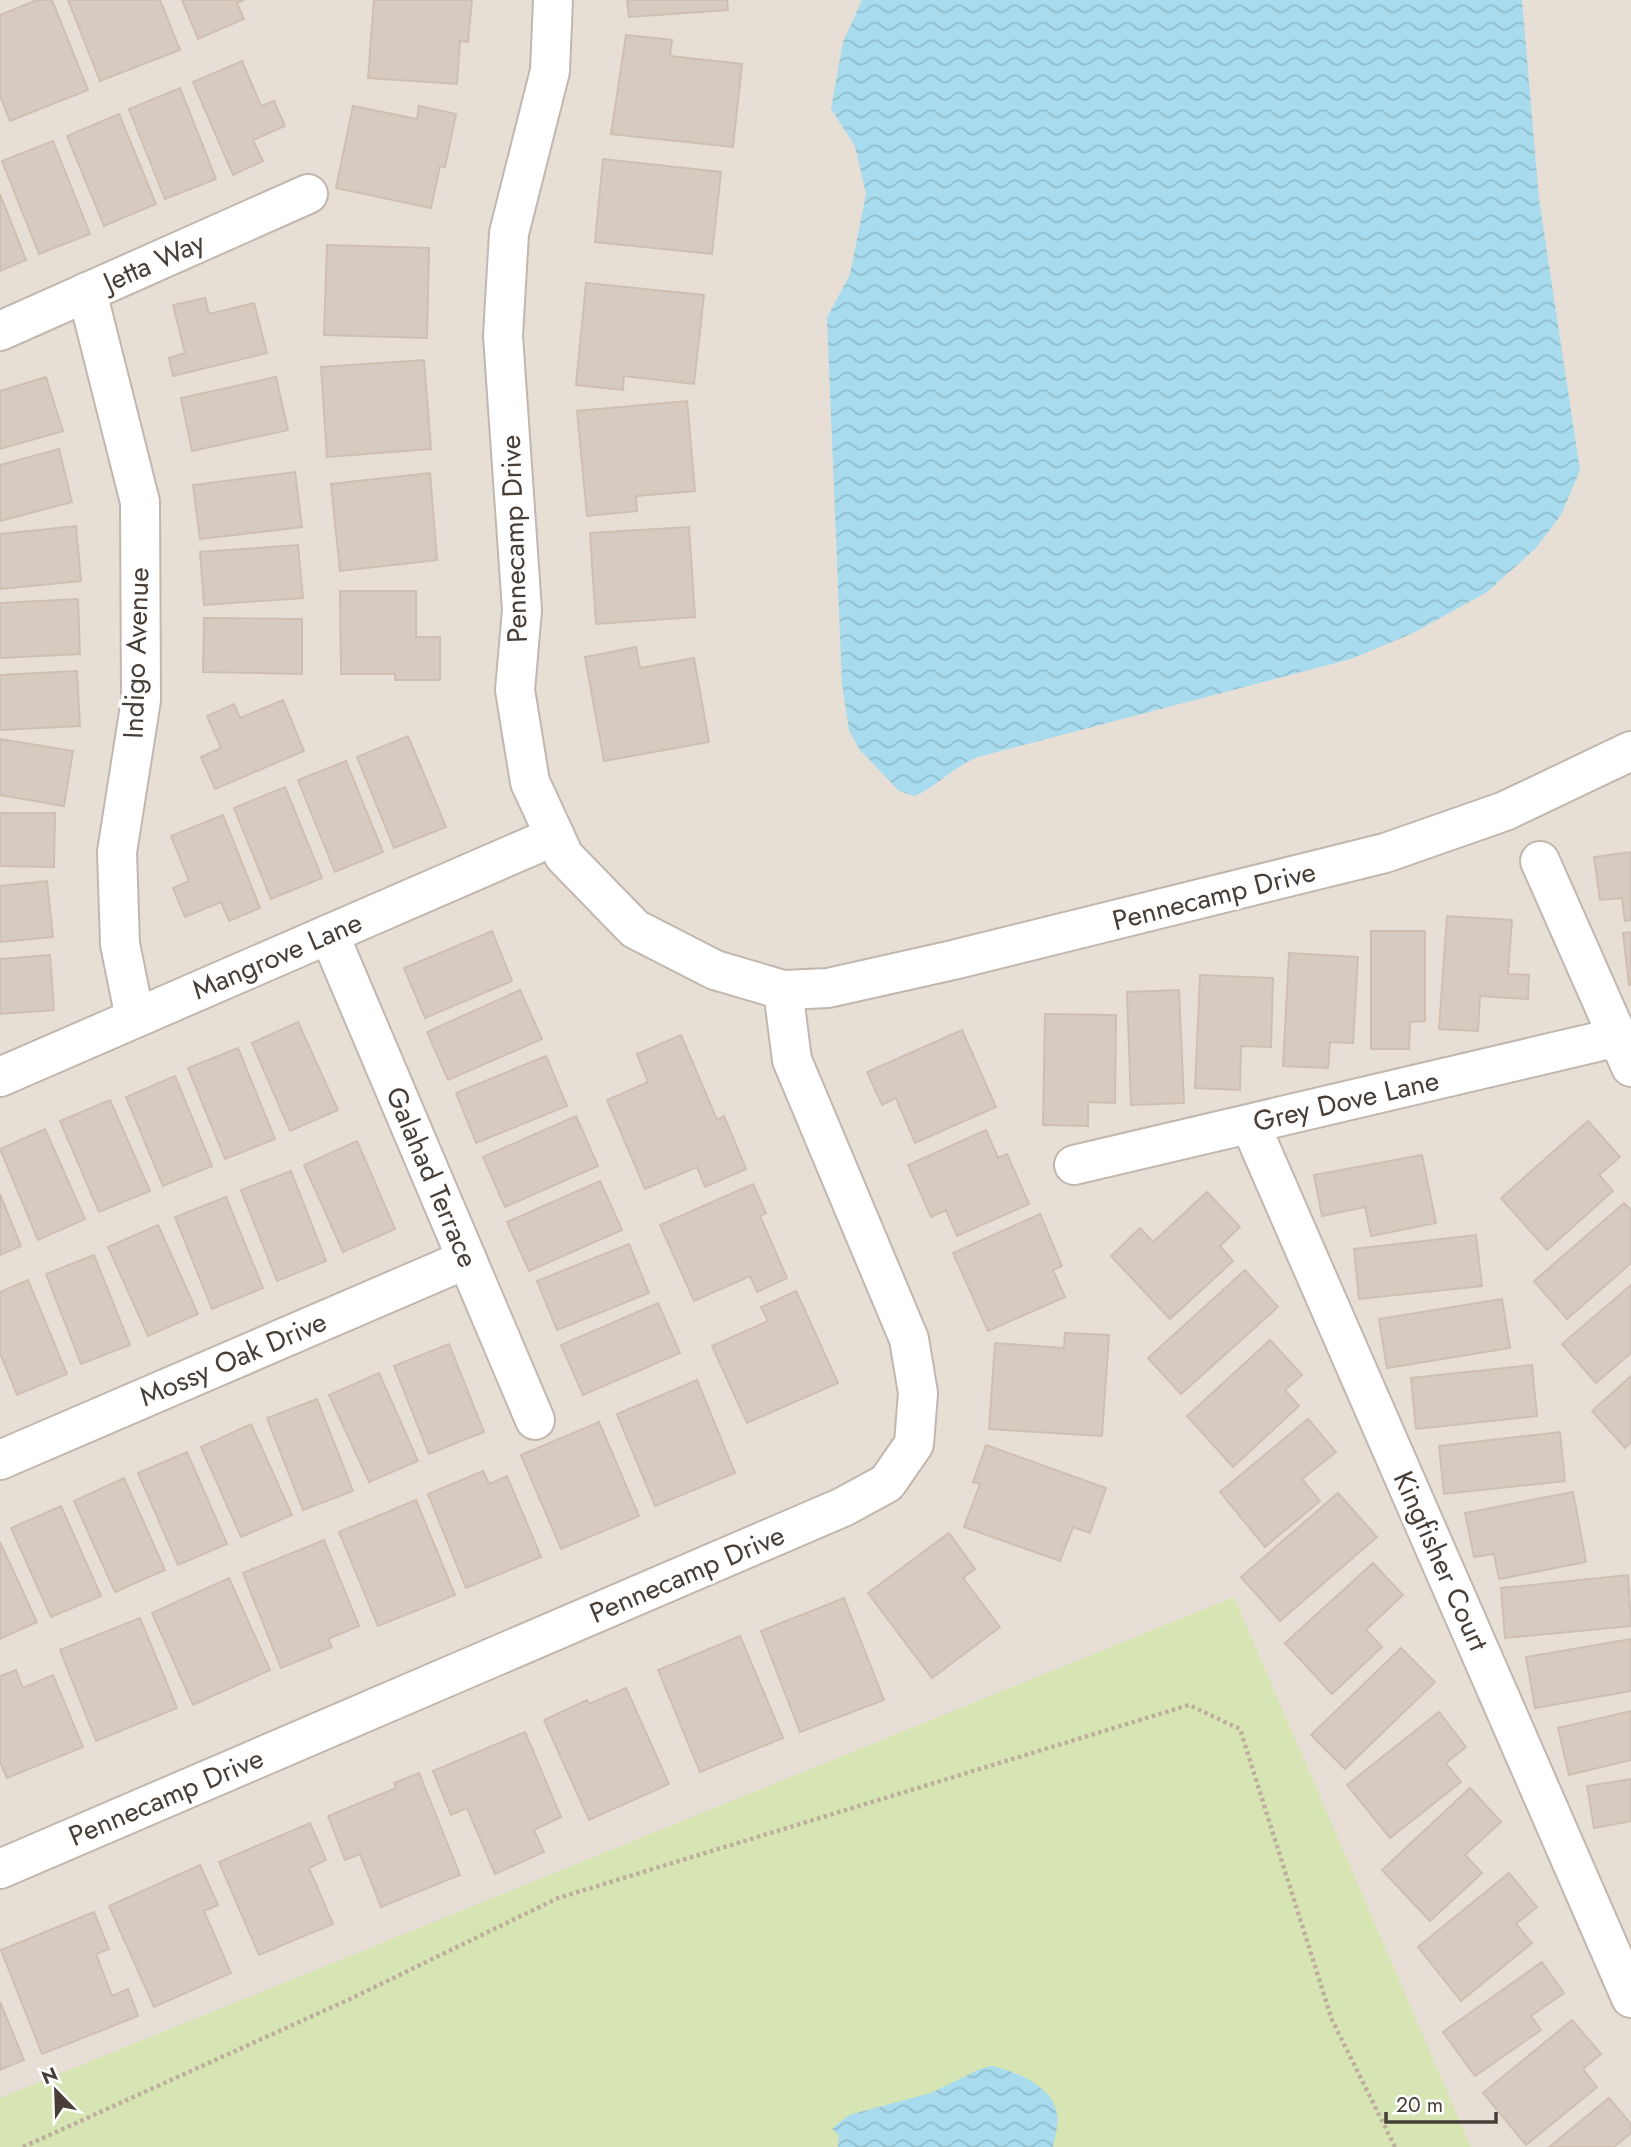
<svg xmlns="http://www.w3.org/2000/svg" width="1631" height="2147" viewBox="0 0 1631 2147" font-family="Jost,sans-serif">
  <defs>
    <pattern id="water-waves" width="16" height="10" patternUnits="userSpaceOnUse" patternTransform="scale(1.75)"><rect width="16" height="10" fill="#a7dbed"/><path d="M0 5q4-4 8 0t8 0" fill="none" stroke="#91bdcc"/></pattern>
  </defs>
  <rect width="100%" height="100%" fill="#f3eee8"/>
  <!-- residential -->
  <rect fill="#e7dfd6" x="0" y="0" width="1631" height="2147"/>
  <!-- green -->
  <path fill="#d6e5b3" d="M 1234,1597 L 1471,2147 L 0,2147 L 0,2098 Z"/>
  <!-- water -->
  <g fill="url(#water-waves)">
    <path d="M 862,0 L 1522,0 L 1539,199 L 1580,470 L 1561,515 L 1536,548 L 1487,592 L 1413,633 L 1351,659 L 978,757 C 953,767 939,785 915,796 L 899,791 L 860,750 L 849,731 L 842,684 L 827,318 L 850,274 L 866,194 L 855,146 L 831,109 L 843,42 Z"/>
    <path d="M 992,2066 C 1015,2071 1052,2086 1057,2113 C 1059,2124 1055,2137 1053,2147 L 838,2147 L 839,2135 L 832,2129 L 849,2115 L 931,2093 L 980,2069 Z"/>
  </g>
  <!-- building -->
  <g fill="#d7cbc1" stroke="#cfbfb2" stroke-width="2">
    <path d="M 37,0 L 52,0 L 88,90 L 10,121 L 0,96 L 0,15 Z"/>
    <path d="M 68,0 L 160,0 L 180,50 L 100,81 Z"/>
    <path d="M 182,0 L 244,0 L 237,3 L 244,19 L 198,39 Z"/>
    <path d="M 374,0 L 472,0 L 468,42 L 460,41 L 457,84 L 368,78 Z"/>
    <path d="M 627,0 L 727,0 L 728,10 L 629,17 Z"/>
    <path d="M 626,35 L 672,40 L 670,56 L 742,64 L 733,147 L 611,134 Z"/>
    <path d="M 242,61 L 261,106 L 274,101 L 285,126 L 253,140 L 263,161 L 233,175 L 193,82 Z"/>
    <path d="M 180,88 L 216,179 L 165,199 L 129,109 Z"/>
    <path d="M 353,106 L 417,119 L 419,106 L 456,114 L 445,167 L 440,166 L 431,208 L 336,188 Z"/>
    <path d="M 119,114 L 156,204 L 104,226 L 67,136 Z"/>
    <path d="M 53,141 L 90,234 L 39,254 L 2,161 Z"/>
    <path d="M 603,159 L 721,172 L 712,254 L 595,242 Z"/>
    <path d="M 0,194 L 26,260 L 0,271 Z"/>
    <path d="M 327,245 L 429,248 L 427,338 L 324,335 Z"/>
    <path d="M 586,283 L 704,295 L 694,384 L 624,376 L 623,390 L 576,385 Z"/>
    <path d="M 205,298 L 209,314 L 254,303 L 267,353 L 173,376 L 169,358 L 185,353 L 173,305 Z"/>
    <path d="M 424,360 L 431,449 L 327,457 L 321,367 Z"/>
    <path d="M 46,377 L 63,431 L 0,449 L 0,391 Z"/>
    <path d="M 276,377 L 288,430 L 192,451 L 181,398 Z"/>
    <path d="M 687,401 L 695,491 L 636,496 L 637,511 L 587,516 L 577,411 Z"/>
    <path d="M 59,449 L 72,502 L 0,521 L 0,465 Z"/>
    <path d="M 295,472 L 302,527 L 200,539 L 193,485 Z"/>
    <path d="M 430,473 L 437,560 L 340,571 L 331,484 Z"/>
    <path d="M 76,526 L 81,581 L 0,589 L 0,534 Z"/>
    <path d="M 689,527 L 695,617 L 596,624 L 590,533 Z"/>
    <path d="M 298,545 L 303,598 L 204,605 L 200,552 Z"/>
    <path d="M 340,591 L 416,591 L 416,637 L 440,637 L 440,680 L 395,680 L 395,674 L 341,674 Z"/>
    <path d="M 78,599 L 80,654 L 0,658 L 0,603 Z"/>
    <path d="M 204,618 L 302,619 L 302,674 L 203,672 Z"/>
    <path d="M 636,647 L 640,668 L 694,658 L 709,742 L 604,761 L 585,657 Z"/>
    <path d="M 77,671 L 80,726 L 0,730 L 0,675 Z"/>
    <path d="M 283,700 L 304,751 L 215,789 L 201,757 L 221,748 L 207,716 L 234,704 L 240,718 Z"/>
    <path d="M 408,736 L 446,827 L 394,848 L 357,757 Z"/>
    <path d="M 0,739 L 73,751 L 64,806 L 0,795 Z"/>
    <path d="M 346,761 L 383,852 L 335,872 L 298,780 Z"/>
    <path d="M 285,787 L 322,878 L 271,899 L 234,808 Z"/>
    <path d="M 0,813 L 55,813 L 54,867 L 0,866 Z"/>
    <path d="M 223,815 L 260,908 L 229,921 L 221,902 L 185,917 L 173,888 L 189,881 L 171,836 Z"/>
    <path d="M 1631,852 L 1631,920 L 1625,921 L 1622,898 L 1600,900 L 1594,857 Z"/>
    <path d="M 47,881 L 53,937 L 0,942 L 0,886 Z"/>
    <path d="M 1447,916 L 1512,920 L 1508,974 L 1529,975 L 1528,999 L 1480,996 L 1478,1031 L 1439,1029 Z"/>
    <path d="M 492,931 L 512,981 L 425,1018 L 404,968 Z"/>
    <path d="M 1371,931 L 1425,931 L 1425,1021 L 1410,1022 L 1409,1049 L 1371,1049 Z"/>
    <path d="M 1631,932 L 1631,984 L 1629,985 L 1623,933 Z"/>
    <path d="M 1289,953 L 1358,957 L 1353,1043 L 1330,1042 L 1328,1068 L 1283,1066 Z"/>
    <path d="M 50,955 L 54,1010 L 0,1014 L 0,959 Z"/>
    <path d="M 1200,975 L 1273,978 L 1271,1047 L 1241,1046 L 1240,1090 L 1195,1088 Z"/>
    <path d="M 520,990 L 542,1039 L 448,1080 L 427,1032 Z"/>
    <path d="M 1179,990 L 1184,1103 L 1131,1105 L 1127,992 Z"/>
    <path d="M 1045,1014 L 1116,1015 L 1115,1103 L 1088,1102 L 1088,1126 L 1043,1125 Z"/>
    <path d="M 298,1022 L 338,1110 L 290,1131 L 252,1043 Z"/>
    <path d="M 962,1030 L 996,1107 L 915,1143 L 896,1098 L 882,1105 L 867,1072 Z"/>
    <path d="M 681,1035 L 717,1120 L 724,1116 L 746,1169 L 705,1187 L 697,1167 L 645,1189 L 607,1100 L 648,1082 L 637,1054 Z"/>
    <path d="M 238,1048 L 275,1139 L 225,1159 L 188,1068 Z"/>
    <path d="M 546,1056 L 567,1106 L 476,1143 L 456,1093 Z"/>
    <path d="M 175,1076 L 212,1166 L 163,1186 L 126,1097 Z"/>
    <path d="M 110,1100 L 150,1191 L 99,1212 L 60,1121 Z"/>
    <path d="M 576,1116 L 598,1166 L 505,1207 L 483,1157 Z"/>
    <path d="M 1588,1121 L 1620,1157 L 1599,1175 L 1613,1191 L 1547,1250 L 1501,1198 Z"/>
    <path d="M 45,1129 L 85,1219 L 38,1240 L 0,1149 Z"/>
    <path d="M 986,1130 L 998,1158 L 1007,1154 L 1029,1204 L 957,1236 L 946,1210 L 931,1217 L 908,1165 Z"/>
    <path d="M 357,1141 L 395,1229 L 343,1252 L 304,1165 Z"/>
    <path d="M 1422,1155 L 1436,1223 L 1371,1236 L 1365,1207 L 1322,1216 L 1314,1175 Z"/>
    <path d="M 291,1171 L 326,1261 L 277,1281 L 241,1190 Z"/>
    <path d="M 600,1181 L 622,1230 L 529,1271 L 507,1222 Z"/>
    <path d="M 753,1184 L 766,1213 L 760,1216 L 787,1278 L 757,1292 L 750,1276 L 694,1301 L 660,1225 Z"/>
    <path d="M 1207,1192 L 1240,1227 L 1220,1246 L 1233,1261 L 1170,1319 L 1111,1256 L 1140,1228 L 1153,1242 Z"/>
    <path d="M 0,1194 L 21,1246 L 0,1255 Z"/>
    <path d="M 226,1197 L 263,1288 L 212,1309 L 175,1217 Z"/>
    <path d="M 1624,1203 L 1631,1210 L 1631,1263 L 1567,1319 L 1534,1281 Z"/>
    <path d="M 1040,1214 L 1062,1266 L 1053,1270 L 1065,1297 L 988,1331 L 953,1253 Z"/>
    <path d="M 158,1225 L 198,1314 L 148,1336 L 108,1247 Z"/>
    <path d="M 1476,1235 L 1482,1286 L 1359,1299 L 1354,1249 Z"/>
    <path d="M 629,1244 L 649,1293 L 557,1330 L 537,1281 Z"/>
    <path d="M 94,1255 L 130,1345 L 81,1364 L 46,1274 Z"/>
    <path d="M 1245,1270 L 1278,1307 L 1181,1394 L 1148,1358 Z"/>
    <path d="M 28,1280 L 67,1374 L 17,1395 L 0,1353 L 0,1292 Z"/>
    <path d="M 1631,1285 L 1631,1353 L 1596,1383 L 1562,1344 Z"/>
    <path d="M 796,1291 L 838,1383 L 747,1423 L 712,1346 L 768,1321 L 761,1307 Z"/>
    <path d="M 1502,1299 L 1510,1348 L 1387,1368 L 1379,1319 Z"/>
    <path d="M 658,1303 L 680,1353 L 583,1395 L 561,1345 Z"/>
    <path d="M 1065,1333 L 1109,1335 L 1102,1436 L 989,1429 L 995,1343 L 1064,1348 Z"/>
    <path d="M 1270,1340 L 1302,1375 L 1285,1390 L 1299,1406 L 1233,1467 L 1187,1416 Z"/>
    <path d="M 449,1344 L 484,1432 L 429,1454 L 394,1366 Z"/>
    <path d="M 1532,1365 L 1537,1416 L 1416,1429 L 1411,1378 Z"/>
    <path d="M 379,1373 L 418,1461 L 369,1482 L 329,1395 Z"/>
    <path d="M 1631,1376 L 1631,1442 L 1625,1448 L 1592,1411 Z"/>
    <path d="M 697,1380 L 735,1473 L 655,1506 L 617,1414 Z"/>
    <path d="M 317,1399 L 353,1491 L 303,1510 L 267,1418 Z"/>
    <path d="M 1308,1419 L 1336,1452 L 1302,1479 L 1320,1501 L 1265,1547 L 1220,1492 Z"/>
    <path d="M 599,1422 L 639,1516 L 561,1549 L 521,1455 Z"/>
    <path d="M 251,1424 L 292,1515 L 241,1537 L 201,1447 Z"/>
    <path d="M 1560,1432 L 1565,1481 L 1444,1494 L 1439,1446 Z"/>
    <path d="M 986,1445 L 1106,1488 L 1090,1533 L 1073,1527 L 1060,1561 L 964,1527 L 980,1484 L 973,1482 Z"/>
    <path d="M 187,1452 L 227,1544 L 178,1565 L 138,1473 Z"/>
    <path d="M 483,1471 L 489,1484 L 507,1476 L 541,1557 L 466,1588 L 428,1494 Z"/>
    <path d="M 124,1478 L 165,1570 L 115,1592 L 74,1501 Z"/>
    <path d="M 1573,1492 L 1586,1562 L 1499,1579 L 1494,1554 L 1474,1557 L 1465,1513 Z"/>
    <path d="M 1338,1493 L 1377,1537 L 1280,1621 L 1241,1577 Z"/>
    <path d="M 416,1500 L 455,1595 L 378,1626 L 339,1532 Z"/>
    <path d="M 61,1506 L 101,1596 L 51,1617 L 11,1528 Z"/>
    <path d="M 949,1533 L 975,1569 L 963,1578 L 1000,1627 L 932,1678 L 868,1593 Z"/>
    <path d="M 324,1540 L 359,1626 L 328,1639 L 332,1647 L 281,1668 L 243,1573 Z"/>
    <path d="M 0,1542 L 37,1622 L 0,1639 Z"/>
    <path d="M 1373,1563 L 1403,1595 L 1366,1630 L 1382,1647 L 1332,1694 L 1285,1643 Z"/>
    <path d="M 1628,1575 L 1631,1626 L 1505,1638 L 1501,1588 Z"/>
    <path d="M 229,1578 L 270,1670 L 193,1705 L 152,1613 Z"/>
    <path d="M 844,1598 L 884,1700 L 800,1732 L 761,1631 Z"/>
    <path d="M 140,1618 L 177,1708 L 96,1741 L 60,1650 Z"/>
    <path d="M 740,1636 L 783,1738 L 700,1772 L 658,1670 Z"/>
    <path d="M 1631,1639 L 1631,1691 L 1535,1708 L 1526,1657 Z"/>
    <path d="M 1401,1648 L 1435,1682 L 1345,1769 L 1311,1735 Z"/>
    <path d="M 16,1670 L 23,1688 L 53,1675 L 83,1747 L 7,1778 L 0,1762 L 0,1676 Z"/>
    <path d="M 626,1688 L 669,1784 L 589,1820 L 544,1720 L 587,1700 L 589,1704 Z"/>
    <path d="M 1631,1711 L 1631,1760 L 1569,1775 L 1558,1728 Z"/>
    <path d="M 1439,1712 L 1466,1747 L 1446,1763 L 1461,1782 L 1390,1838 L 1347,1785 Z"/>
    <path d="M 525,1732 L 561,1817 L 534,1830 L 544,1852 L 495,1874 L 467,1808 L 451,1815 L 433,1771 Z"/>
    <path d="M 419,1773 L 460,1875 L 381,1907 L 360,1854 L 345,1860 L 328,1816 L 396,1788 L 394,1783 Z"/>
    <path d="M 1631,1779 L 1631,1821 L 1594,1828 L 1587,1786 Z"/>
    <path d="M 1470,1788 L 1501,1822 L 1465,1855 L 1482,1873 L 1430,1921 L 1382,1870 Z"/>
    <path d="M 310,1823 L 326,1860 L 309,1868 L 333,1924 L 259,1955 L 219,1862 Z"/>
    <path d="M 200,1865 L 218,1905 L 204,1911 L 231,1973 L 154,2007 L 109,1906 Z"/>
    <path d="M 1509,1873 L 1537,1907 L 1516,1924 L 1532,1943 L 1461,2001 L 1418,1947 Z"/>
    <path d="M 94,1912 L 109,1949 L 96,1954 L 112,1996 L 128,1989 L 138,2016 L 42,2054 L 1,1950 Z"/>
    <path d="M 1542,1962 L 1564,1993 L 1531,2016 L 1541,2030 L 1475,2076 L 1443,2032 Z"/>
    <path d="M 0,2002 L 24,2060 L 0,2070 Z"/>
    <path d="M 1572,2020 L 1601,2054 L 1583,2069 L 1597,2087 L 1526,2145 L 1483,2093 Z"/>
    <path d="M 1609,2098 L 1631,2124 L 1631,2133 L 1614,2147 L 1549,2147 Z"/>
  </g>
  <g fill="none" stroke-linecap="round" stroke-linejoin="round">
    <defs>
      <g id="minor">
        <path d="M 87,292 L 140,502 L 141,700 L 117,852 L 120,944 L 135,1018"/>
        <path d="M 0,331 L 308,194"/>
        <path d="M 1540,861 L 1631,1067"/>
        <path d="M 329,934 L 535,1420"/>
        <path d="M 0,1077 L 555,836"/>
        <path d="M 1250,1124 L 1631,1998"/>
        <path d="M 1074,1165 L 1618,1037"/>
        <path d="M 0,1460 L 467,1259"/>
        <path d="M 0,1869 L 843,1507 L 887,1483 L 914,1444 L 918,1393 L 909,1339 L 792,1060 L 783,990 L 715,970 L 635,929 L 564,856 L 530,782 L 515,690 L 522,610 L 503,336 L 509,233 L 550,71 L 553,0"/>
      </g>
      <path id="tertiary" d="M 783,990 L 828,988 L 953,960 L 1385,853 L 1505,811 L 1631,751"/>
    </defs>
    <!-- minor casing -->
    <use href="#minor" stroke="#c1b7ae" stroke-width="42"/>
    <!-- tertiary casing -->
    <use href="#tertiary" stroke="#c1b7ae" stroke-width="42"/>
    <!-- path -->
    <path stroke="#bfae9d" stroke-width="4.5" stroke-dasharray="3.5 3.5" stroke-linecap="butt" d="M 23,2147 L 350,1999 L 558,1898 L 1189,1705 L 1240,1729 L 1332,2020 L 1395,2147"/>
    <!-- minor -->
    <use href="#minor" stroke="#fff" stroke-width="38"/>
    <!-- tertiary -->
    <use href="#tertiary" stroke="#fff" stroke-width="38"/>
  </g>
  <g text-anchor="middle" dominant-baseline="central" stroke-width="7" stroke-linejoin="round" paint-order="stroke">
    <!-- street labels -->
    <g font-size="28" fill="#463e37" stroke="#fff">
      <text transform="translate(154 262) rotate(-24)">Jetta Way</text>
      <text transform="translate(514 539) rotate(-92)">Pennecamp Drive</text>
      <text transform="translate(136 653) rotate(-88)">Indigo Avenue</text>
      <text transform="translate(1214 896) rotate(-14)">Pennecamp Drive</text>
      <text transform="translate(277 956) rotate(-23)">Mangrove Lane</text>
      <text transform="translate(1346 1101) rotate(-13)">Grey Dove Lane</text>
      <text transform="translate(432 1177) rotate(67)">Galahad Terrace</text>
      <text transform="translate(233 1359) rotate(-23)">Mossy Oak Drive</text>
      <text transform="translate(1441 1561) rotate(66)">Kingfisher Court</text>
      <text transform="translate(687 1574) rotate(-23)">Pennecamp Drive</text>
      <text transform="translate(166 1797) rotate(-23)">Pennecamp Drive</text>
    </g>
  </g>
  <!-- north arrow -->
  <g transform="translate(56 2091) rotate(337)" stroke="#ffffff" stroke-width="5" paint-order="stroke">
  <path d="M0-5L12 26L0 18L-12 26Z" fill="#463e37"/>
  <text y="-10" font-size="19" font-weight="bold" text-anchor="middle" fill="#463e37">N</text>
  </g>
  <!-- scale -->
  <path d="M1386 2112v10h110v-10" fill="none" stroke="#463e37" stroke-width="3.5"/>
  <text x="1396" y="2112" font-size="21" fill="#463e37" stroke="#ffffff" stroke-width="5" paint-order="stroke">20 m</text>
</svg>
